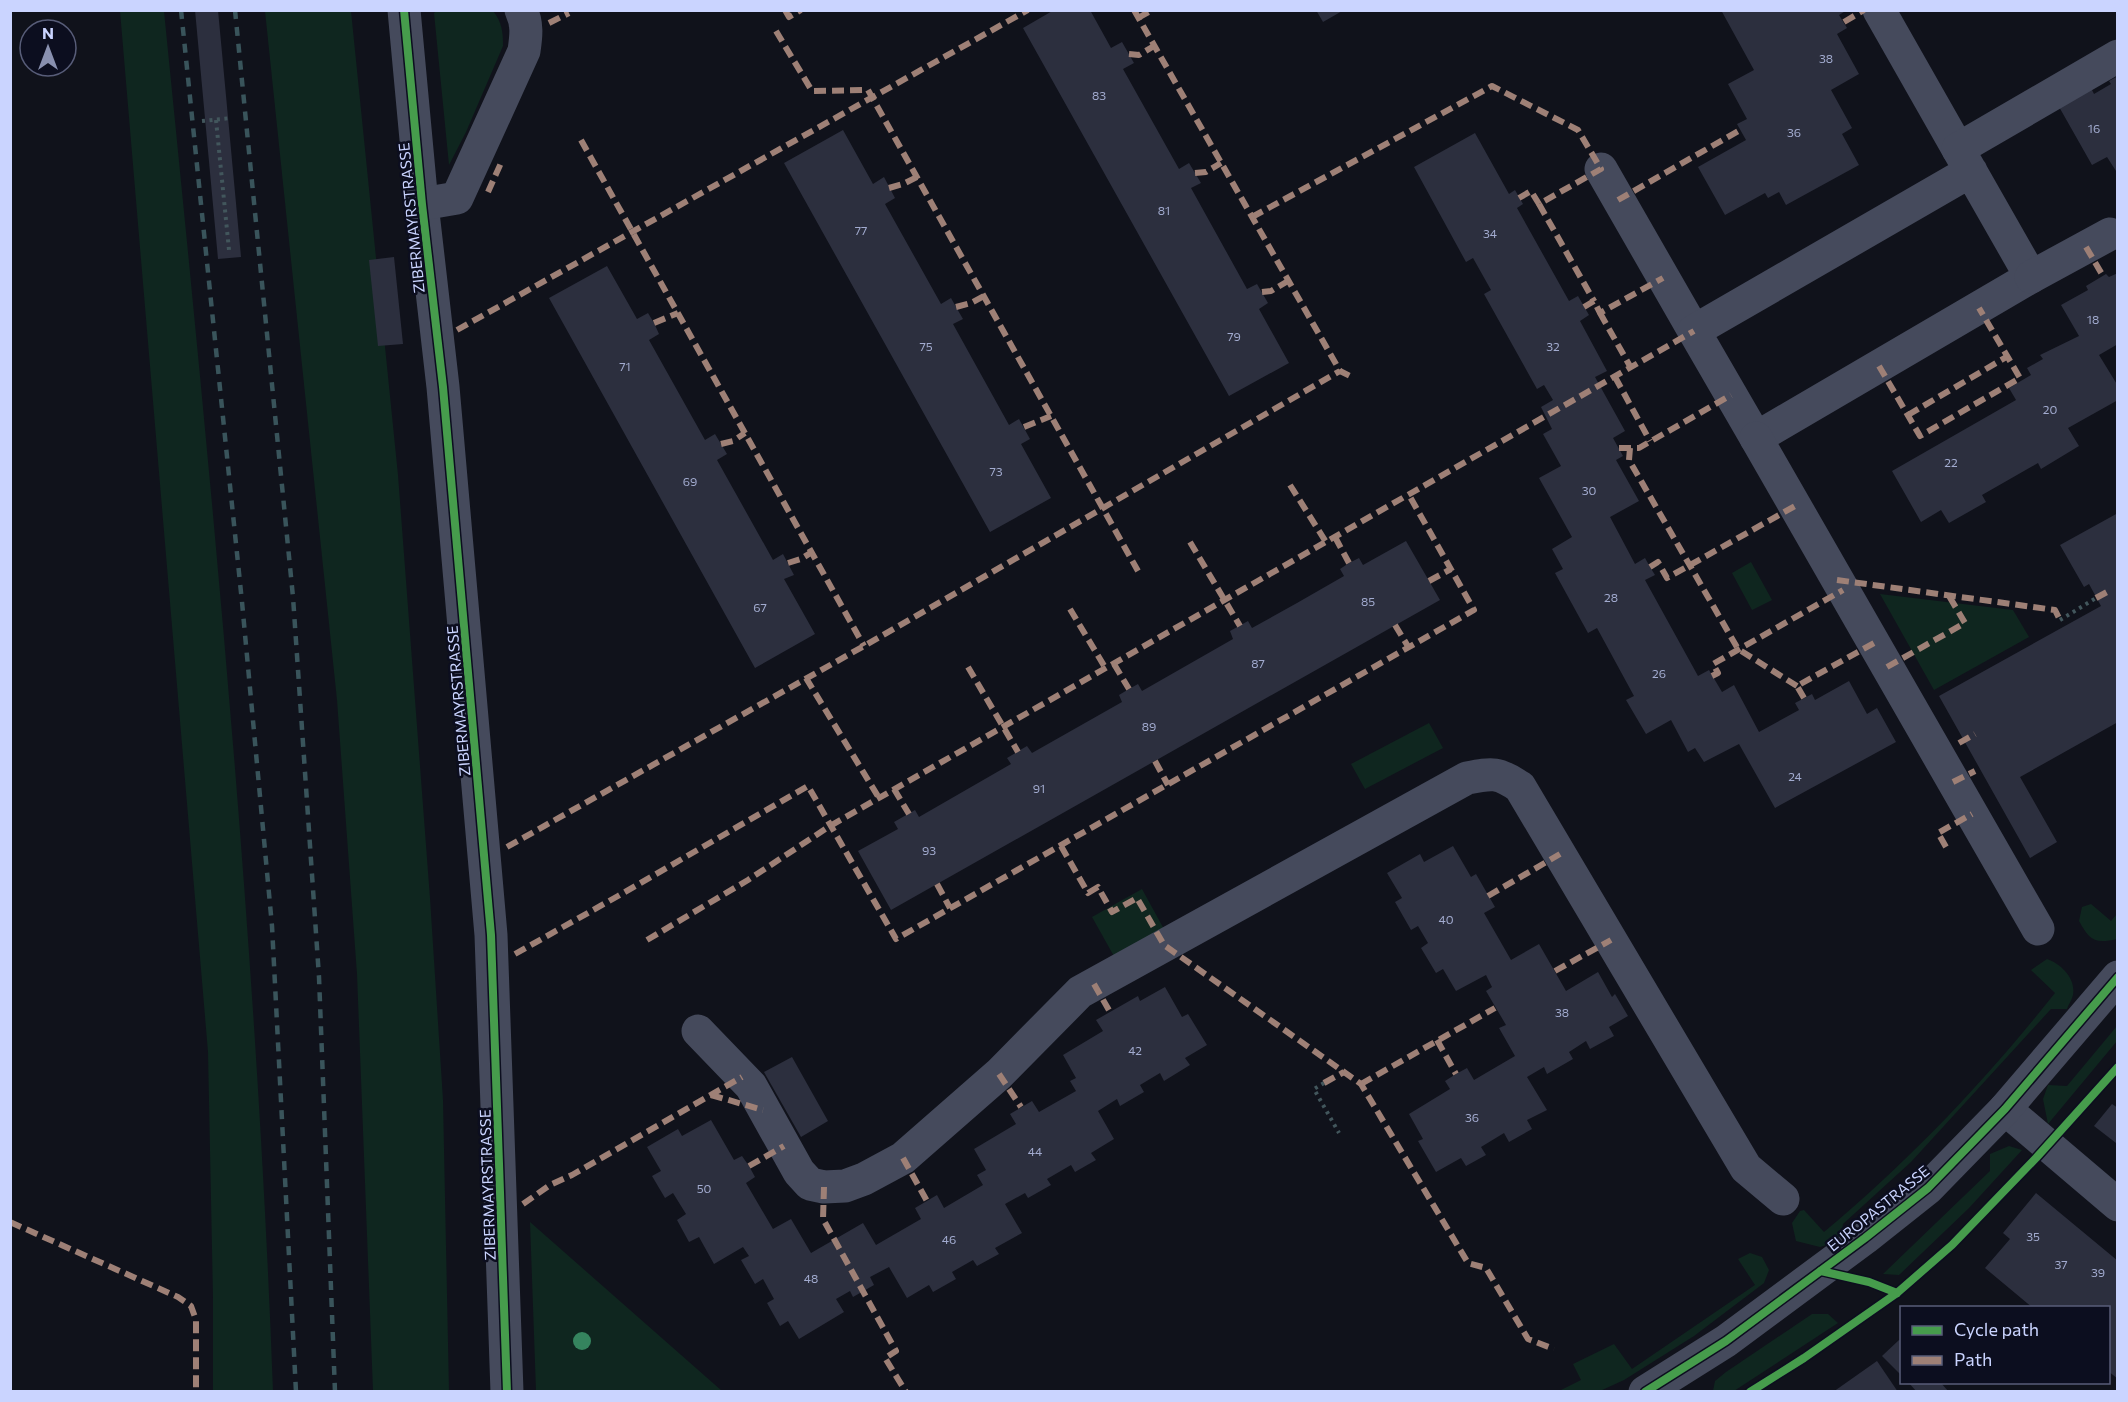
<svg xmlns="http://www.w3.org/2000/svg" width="2128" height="1402" viewBox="0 0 2128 1402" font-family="Commissioner,sans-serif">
  <rect width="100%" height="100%" fill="#10121b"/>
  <!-- green -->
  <g fill="#0f261f">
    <path d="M 120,11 L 164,11 C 210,470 256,930 273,1391 L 213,1391 L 213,1298 L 208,1052 Z"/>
    <path d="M 265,11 L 351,11 L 398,475 L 430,898 L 443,1100 L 449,1391 L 373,1391 L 357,974 L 337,700 Z"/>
    <path d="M 437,11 L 493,11 C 502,22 503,32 503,46 L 466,132 L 449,165 L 434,13 Z"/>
    <path d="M 1751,562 L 1772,600 L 1752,610 L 1732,573 Z"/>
    <path d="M 1880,594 L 2013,610 L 2029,637 L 1934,690 Z"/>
    <path d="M 1429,723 L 1443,748 L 1365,789 L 1351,764 Z"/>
    <path d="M 1142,889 L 1165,931 L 1115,958 L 1092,917 Z"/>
    <path d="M 2091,904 L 2111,921 L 2117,914 L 2117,939 C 2095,944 2090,941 2079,921 L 2082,907 Z"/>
    <path d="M 2047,959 C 2061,964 2076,978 2073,995 C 2072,1000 2068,1005 2067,1009 L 2051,1009 L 1911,1162 L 1843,1224 L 1840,1241 L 1820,1247 L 1796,1241 L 1792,1223 L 1800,1211 L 1804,1210 L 1824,1232 C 1911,1159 1984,1082 2055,993 L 2031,970 Z"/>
    <path d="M 2117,1026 L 2117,1041 L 2048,1124 L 2043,1099 L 2048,1085 L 2067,1086 Z"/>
    <path d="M 2009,1146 L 2022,1150 L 1969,1208 L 1899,1275 L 1883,1274 L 1990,1171 L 1990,1154 Z"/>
    <path d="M 530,1222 L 722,1391 L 536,1391 Z"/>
    <path d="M 1750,1253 L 1762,1257 L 1769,1270 L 1764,1283 L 1694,1336 L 1624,1380 L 1600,1391 L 1559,1391 L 1581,1380 L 1573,1364 L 1614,1344 L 1632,1369 L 1755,1285 L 1738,1259 Z"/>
    <path d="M 1812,1314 L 1828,1314 L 1838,1323 L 1734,1391 L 1713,1391 L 1715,1381 L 1726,1372 Z"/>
  </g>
  <!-- building -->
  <g fill="#2c2f3e">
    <path d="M 195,10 L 218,10 L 241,257 L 218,259 Z"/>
    <path d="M 1054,10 L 1090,10 L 1111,48 L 1122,42 L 1134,63 L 1123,69 L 1179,169 L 1189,163 L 1201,183 L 1191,188 L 1247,289 L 1257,284 L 1268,303 L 1259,309 L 1289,363 L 1229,396 L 1023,28 Z"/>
    <path d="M 1316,10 L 1344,10 L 1323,22 Z"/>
    <path d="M 1721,10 L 1847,10 L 1839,15 L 1847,28 L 1837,34 L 1859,74 L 1831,90 L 1852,128 L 1842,134 L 1859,165 L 1786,205 L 1779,192 L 1768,198 L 1765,193 L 1725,215 L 1698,167 L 1746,140 L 1737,124 L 1747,119 L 1728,84 L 1754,70 Z"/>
    <path d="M 2118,76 L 2118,174 L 2107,157 L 2092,165 L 2058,105 L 2090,86 L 2094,94 L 2111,84 L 2109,81 Z"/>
    <path d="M 843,130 L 873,184 L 884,177 L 895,198 L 885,204 L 941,304 L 951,298 L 956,307 L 963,319 L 953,324 L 1009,425 L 1019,419 L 1030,439 L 1021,444 L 1051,498 L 990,532 L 784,163 Z"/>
    <path d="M 1475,133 L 1509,194 L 1515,190 L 1523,204 L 1517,208 L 1569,301 L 1578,296 L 1589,315 L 1580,321 L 1607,371 L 1595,377 L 1625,431 L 1613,438 L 1623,456 L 1616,460 L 1639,501 L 1610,517 L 1635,564 L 1645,558 L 1650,567 L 1655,575 L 1645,580 L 1698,676 L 1709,670 L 1722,692 L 1734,685 L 1759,732 L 1799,710 L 1795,703 L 1812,694 L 1815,700 L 1849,681 L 1867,714 L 1877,708 L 1896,742 L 1775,808 L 1739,744 L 1704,762 L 1695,748 L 1688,752 L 1671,720 L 1646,734 L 1626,700 L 1634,696 L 1597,628 L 1588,633 L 1555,573 L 1563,569 L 1552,549 L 1572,537 L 1539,478 L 1561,466 L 1543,434 L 1552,429 L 1541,407 L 1553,400 L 1544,385 L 1537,389 L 1484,294 L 1491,290 L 1473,258 L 1466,262 L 1414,167 Z"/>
    <path d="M 394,257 L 403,344 L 378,346 L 369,260 Z"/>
    <path d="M 607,266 L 637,319 L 648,313 L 654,323 L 659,334 L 649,340 L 705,440 L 715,434 L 727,454 L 717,460 L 773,560 L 783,554 L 794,575 L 784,579 L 815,634 L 755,668 L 549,298 Z"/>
    <path d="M 2118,273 L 2118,344 L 2099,355 L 2118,386 L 2118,400 L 2068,428 L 2079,446 L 2041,469 L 2038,463 L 1982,495 L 1986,502 L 1949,523 L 1941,510 L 1921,522 L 1892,471 L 2016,400 L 2009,388 L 2031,375 L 2027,368 L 2043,359 L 2040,355 L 2079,336 L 2061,305 L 2088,290 L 2086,286 L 2106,274 L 2109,277 Z"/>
    <path d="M 2118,513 L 2118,722 L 2020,777 L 2057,842 L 2030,858 L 1939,696 L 2101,606 L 2089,584 L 2084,587 L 2060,545 Z"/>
    <path d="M 1406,541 L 1440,600 L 891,910 L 858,851 L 898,829 L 894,822 L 915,810 L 919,817 L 1011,764 L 1007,758 L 1027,746 L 1032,753 L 1122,702 L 1119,695 L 1129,689 L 1138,684 L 1142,691 L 1233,639 L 1230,631 L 1248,621 L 1252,628 L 1297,603 L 1344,576 L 1340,569 L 1349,563 L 1359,558 L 1363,565 Z"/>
    <path d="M 1453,846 L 1471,877 L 1476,874 L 1495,907 L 1484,913 L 1511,960 L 1539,944 L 1566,991 L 1598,972 L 1612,997 L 1615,994 L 1628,1016 L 1609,1027 L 1614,1036 L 1590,1049 L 1586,1041 L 1569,1052 L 1573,1059 L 1547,1074 L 1544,1067 L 1527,1077 L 1547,1110 L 1527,1120 L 1532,1129 L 1509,1142 L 1504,1133 L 1481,1147 L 1486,1155 L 1466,1166 L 1461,1158 L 1436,1172 L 1418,1141 L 1423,1139 L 1409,1114 L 1450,1089 L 1445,1081 L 1456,1074 L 1467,1068 L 1474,1080 L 1515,1056 L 1499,1028 L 1506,1025 L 1486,991 L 1492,987 L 1486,975 L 1456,991 L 1443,969 L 1436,973 L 1421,948 L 1428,943 L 1418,926 L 1411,930 L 1395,902 L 1402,898 L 1387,873 L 1420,854 L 1424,862 Z"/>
    <path d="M 1165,987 L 1182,1017 L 1188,1014 L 1207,1045 L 1185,1058 L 1190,1065 L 1164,1081 L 1160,1073 L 1140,1085 L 1144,1092 L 1120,1106 L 1117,1099 L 1098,1111 L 1114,1139 L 1091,1153 L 1096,1160 L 1075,1172 L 1071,1165 L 1047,1179 L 1051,1185 L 1028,1198 L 1025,1193 L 1005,1204 L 1022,1233 L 995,1248 L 999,1254 L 977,1266 L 973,1260 L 952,1272 L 956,1279 L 933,1292 L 929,1285 L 907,1298 L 889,1267 L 870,1277 L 874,1285 L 853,1297 L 850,1291 L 836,1299 L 844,1312 L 799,1339 L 788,1321 L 780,1326 L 767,1303 L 774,1299 L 763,1279 L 755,1284 L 741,1260 L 749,1256 L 743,1247 L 714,1264 L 699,1237 L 689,1242 L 677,1220 L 686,1214 L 673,1193 L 665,1198 L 652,1176 L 661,1171 L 647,1147 L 678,1129 L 682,1136 L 711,1120 L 734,1160 L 742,1156 L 749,1166 L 755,1177 L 746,1183 L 773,1229 L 791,1219 L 811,1253 L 863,1223 L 876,1245 L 921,1219 L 915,1208 L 937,1195 L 944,1208 L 983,1185 L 977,1175 L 986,1170 L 974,1149 L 1016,1124 L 1010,1114 L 1032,1101 L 1039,1112 L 1076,1091 L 1070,1081 L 1076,1078 L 1063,1055 L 1103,1031 L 1096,1020 L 1138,996 L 1140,1001 Z"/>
    <path d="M 792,1057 L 828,1121 L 801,1137 L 764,1072 Z"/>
    <path d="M 2112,1104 L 2118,1108 L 2118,1141 L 2116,1143 L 2094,1126 Z"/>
    <path d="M 2036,1193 L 2118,1261 L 2118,1379 L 2108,1371 L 2108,1308 L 2033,1308 L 1985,1268 L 2010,1239 L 2003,1233 Z"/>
    <path d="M 1899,1340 L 1902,1342 L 1902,1376 L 1882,1356 Z"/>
    <path d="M 1877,1361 L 1898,1392 L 1833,1392 Z"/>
    <path d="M 1908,1382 L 1940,1382 L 1949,1392 L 1917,1392 Z"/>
  </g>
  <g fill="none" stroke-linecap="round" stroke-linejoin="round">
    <!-- path -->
    <g stroke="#42565c" stroke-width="4" stroke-dasharray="3 4.5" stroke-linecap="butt">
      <path d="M 216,120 L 229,250"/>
      <path d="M 202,121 L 231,118"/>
      <path d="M 2060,620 L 2096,598"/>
      <path d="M 1324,1083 L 1314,1089 L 1339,1133"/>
    </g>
    <!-- minor -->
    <g stroke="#454a5c" stroke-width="33">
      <path d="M 404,10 L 422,204 L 443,387 L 491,935 L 507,1392"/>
      <path d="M 1879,10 L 1958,149"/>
      <path d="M 1601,169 L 1694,331"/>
      <path d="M 1971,171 L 1694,331 L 1756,438 L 2031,277 L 1958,149 L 2118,56"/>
      <path d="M 422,204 L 457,198 L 524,51 C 526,37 528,24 521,10"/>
      <path d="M 2031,277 L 2110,234"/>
      <path d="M 1756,438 L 2038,929"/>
      <path d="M 698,1031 L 751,1086 L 799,1172 L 810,1184 L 824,1187 L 845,1186 L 864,1179 L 903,1158 L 999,1074 L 1080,992 L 1467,778 C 1493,773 1498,772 1520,787 L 1746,1168 L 1783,1199"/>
      <path d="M 2005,1109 L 2118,1205"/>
      <path d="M 1645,1392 L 1726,1341 L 1865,1238 L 1928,1188 L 2005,1109 L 2118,977"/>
    </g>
    <!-- rail -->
    <g stroke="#39545b" stroke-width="4.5" stroke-dasharray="9 8" stroke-linecap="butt">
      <path d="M 181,10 L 242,602 L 272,926 L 296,1392"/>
      <path d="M 235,10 L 293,597 L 319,977 L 335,1392"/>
    </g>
    <!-- quiet -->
    <g stroke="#9e8076" stroke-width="6" stroke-dasharray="12 6" stroke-linecap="butt">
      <path d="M 785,10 L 789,17 L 801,10"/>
      <path d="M 1134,10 L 1340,371 L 1354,378"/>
      <path d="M 1138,18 L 1152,10"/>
      <path d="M 1844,22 L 1864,10"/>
      <path d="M 549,23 L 569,13"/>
      <path d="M 776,31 L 812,91 L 868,90 L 1138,571"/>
      <path d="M 1129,54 L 1139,55 L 1154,46"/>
      <path d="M 581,140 L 864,646"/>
      <path d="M 1195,173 L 1206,172 L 1221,163"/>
      <path d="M 889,188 L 903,184 L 917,177"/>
      <path d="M 488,192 L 501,163"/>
      <path d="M 1618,200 L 1740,130"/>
      <path d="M 1539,204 L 1594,301"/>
      <path d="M 1252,217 L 1492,86 L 1578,130 L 1601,169 L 1539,204 L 1531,191 L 1519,198"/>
      <path d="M 2086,247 L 2103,276"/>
      <path d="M 1262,292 L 1271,291 L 1288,281"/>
      <path d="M 956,307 L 971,303 L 984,296"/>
      <path d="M 1584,307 L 1594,301 L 1600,313 L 1663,278"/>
      <path d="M 1600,313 L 1631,368"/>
      <path d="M 654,323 L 678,313"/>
      <path d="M 457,330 L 1028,10"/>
      <path d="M 1879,366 L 1920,436 L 2020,378 L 1979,308"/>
      <path d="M 1615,377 L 1650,441"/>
      <path d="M 1908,415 L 2008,356"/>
      <path d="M 1024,427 L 1051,416"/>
      <path d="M 721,444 L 733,441 L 745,433"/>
      <path d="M 1619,448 L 1639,448 L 1731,395"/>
      <path d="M 1630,448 L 1629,460 L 1738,649 L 1797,686"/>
      <path d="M 1290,485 L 1326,542"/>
      <path d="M 1335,537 L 1349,563"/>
      <path d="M 1190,542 L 1240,626"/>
      <path d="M 788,563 L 801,559 L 812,552"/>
      <path d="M 1650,567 L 1658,562 L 1667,578 L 1795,506"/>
      <path d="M 1837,580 L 2055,610 L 2060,620"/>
      <path d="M 1429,581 L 1451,569"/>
      <path d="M 2096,598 L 2107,592"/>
      <path d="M 1070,609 L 1106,669"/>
      <path d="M 1395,625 L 1409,648"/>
      <path d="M 1114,664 L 1129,689"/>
      <path d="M 968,667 L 1018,752"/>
      <path d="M 1887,667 L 1965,623 L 1949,596"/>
      <path d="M 1712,676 L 1718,673 L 1713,664 L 1843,590"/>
      <path d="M 806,678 L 879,798"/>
      <path d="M 1804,698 L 1797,686 L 1874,643"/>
      <path d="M 1959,743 L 1975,734"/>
      <path d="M 1155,761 L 1168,785"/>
      <path d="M 1953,782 L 1975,771"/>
      <path d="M 894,789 L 909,814"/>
      <path d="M 1061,846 L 1088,893 L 1098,887 L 1112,912 L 1137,898 L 1164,945 L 1361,1084 L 1468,1263 L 1486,1268 L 1528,1339 L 1554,1349"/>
      <path d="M 507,847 L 864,646 L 1340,371"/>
      <path d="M 1946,847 L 1938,833 L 1972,814"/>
      <path d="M 937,884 L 950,908"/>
      <path d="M 1488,896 L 1560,854"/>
      <path d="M 647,940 L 748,880 L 830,826 L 1694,331"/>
      <path d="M 515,954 L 618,896 L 808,786 L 896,939 L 1474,610 L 1409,495"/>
      <path d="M 1555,971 L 1611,940"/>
      <path d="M 1094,984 L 1110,1012"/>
      <path d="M 1437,1040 L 1456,1074"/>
      <path d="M 999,1074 L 1021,1107"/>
      <path d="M 1324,1083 L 1344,1072"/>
      <path d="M 1361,1084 L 1495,1008"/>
      <path d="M 711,1095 L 763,1110"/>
      <path d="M 903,1158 L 927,1201"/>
      <path d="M 749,1166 L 784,1146"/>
      <path d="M 824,1187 L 823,1219 L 896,1351 L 885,1358 L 906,1392"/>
      <path d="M 523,1204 L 550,1185 L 572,1175 L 742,1077"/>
      <path d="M 10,1222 L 178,1297 L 191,1306 L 196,1320 L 196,1392"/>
    </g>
    <defs>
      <g id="cycleway">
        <path d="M 404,10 L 422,204 L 443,387 L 491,935 L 507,1392"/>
        <path d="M 1821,1271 L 1869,1282 L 1897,1293"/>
        <path d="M 1645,1392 L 1726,1341 L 1865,1238 L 1928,1188 L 2005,1109 L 2118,977"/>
        <path d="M 1750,1392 L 1804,1358 L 1897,1293 L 1952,1245 L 2036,1158 L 2118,1067"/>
      </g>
    </defs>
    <!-- cycleway casing -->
    <use href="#cycleway" stroke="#0c0e1f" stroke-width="11"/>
    <!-- cycleway -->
    <use href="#cycleway" stroke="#469c4c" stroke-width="8"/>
  </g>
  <!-- trees -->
  <circle fill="#35845e" cx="582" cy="1341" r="9"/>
  <g text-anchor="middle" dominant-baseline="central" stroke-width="5" stroke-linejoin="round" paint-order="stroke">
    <!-- number labels -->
    <g font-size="12" fill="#a2abcf">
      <text x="1826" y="58">38</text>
      <text x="1099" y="95">83</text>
      <text x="2094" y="128">16</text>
      <text x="1794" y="132">36</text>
      <text x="1164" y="210">81</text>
      <text x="861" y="230">77</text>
      <text x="1490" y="233">34</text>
      <text x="2093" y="319">18</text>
      <text x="1234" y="336">79</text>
      <text x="926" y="346">75</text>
      <text x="1553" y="346">32</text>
      <text x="625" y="366">71</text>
      <text x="2050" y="409">20</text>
      <text x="1951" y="462">22</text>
      <text x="996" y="471">73</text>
      <text x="690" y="481">69</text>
      <text x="1589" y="490">30</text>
      <text x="1611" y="597">28</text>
      <text x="1368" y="601">85</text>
      <text x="760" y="607">67</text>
      <text x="1258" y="663">87</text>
      <text x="1659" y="673">26</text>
      <text x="1149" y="726">89</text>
      <text x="1795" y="776">24</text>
      <text x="1039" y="788">91</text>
      <text x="929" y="850">93</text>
      <text x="1446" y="919">40</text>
      <text x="1562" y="1012">38</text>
      <text x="1135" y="1050">42</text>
      <text x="1472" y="1117">36</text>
      <text x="1035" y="1151">44</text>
      <text x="704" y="1188">50</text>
      <text x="2033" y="1236">35</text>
      <text x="949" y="1239">46</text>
      <text x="2061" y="1264">37</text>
      <text x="2098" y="1272">39</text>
      <text x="811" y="1278">48</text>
    </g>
    <!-- street labels -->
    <g font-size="15" fill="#cad4ff" stroke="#0c0e1f">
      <text transform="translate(411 218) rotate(-96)">ZIBERMAYRSTRASSE</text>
      <text transform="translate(458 701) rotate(-95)">ZIBERMAYRSTRASSE</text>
      <text transform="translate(487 1185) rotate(-92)">ZIBERMAYRSTRASSE</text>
      <text transform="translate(1878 1208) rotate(-39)">EUROPASTRASSE</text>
    </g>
  </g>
  <!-- border -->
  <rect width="2128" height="1402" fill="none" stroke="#cad4ff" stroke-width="24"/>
  <!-- legend -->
  <rect x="1900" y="1306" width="210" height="78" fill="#0c0e1f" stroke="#585d79" stroke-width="1.5"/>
  <rect x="1912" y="1326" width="30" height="9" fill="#469c4c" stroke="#585d79" stroke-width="1.5"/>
  <text x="1954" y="1336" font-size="18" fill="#cad4ff">Cycle path</text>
  <rect x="1912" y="1356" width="30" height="9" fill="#9e8076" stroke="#585d79" stroke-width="1.5"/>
  <text x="1954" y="1366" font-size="18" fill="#cad4ff">Path</text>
  <!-- north arrow -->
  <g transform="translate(48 48)"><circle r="28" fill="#0c0e1f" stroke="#585d79" stroke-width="1.5"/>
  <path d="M0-4.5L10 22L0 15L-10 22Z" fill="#8990af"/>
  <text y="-9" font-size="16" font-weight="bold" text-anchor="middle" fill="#cad4ff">N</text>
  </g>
</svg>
